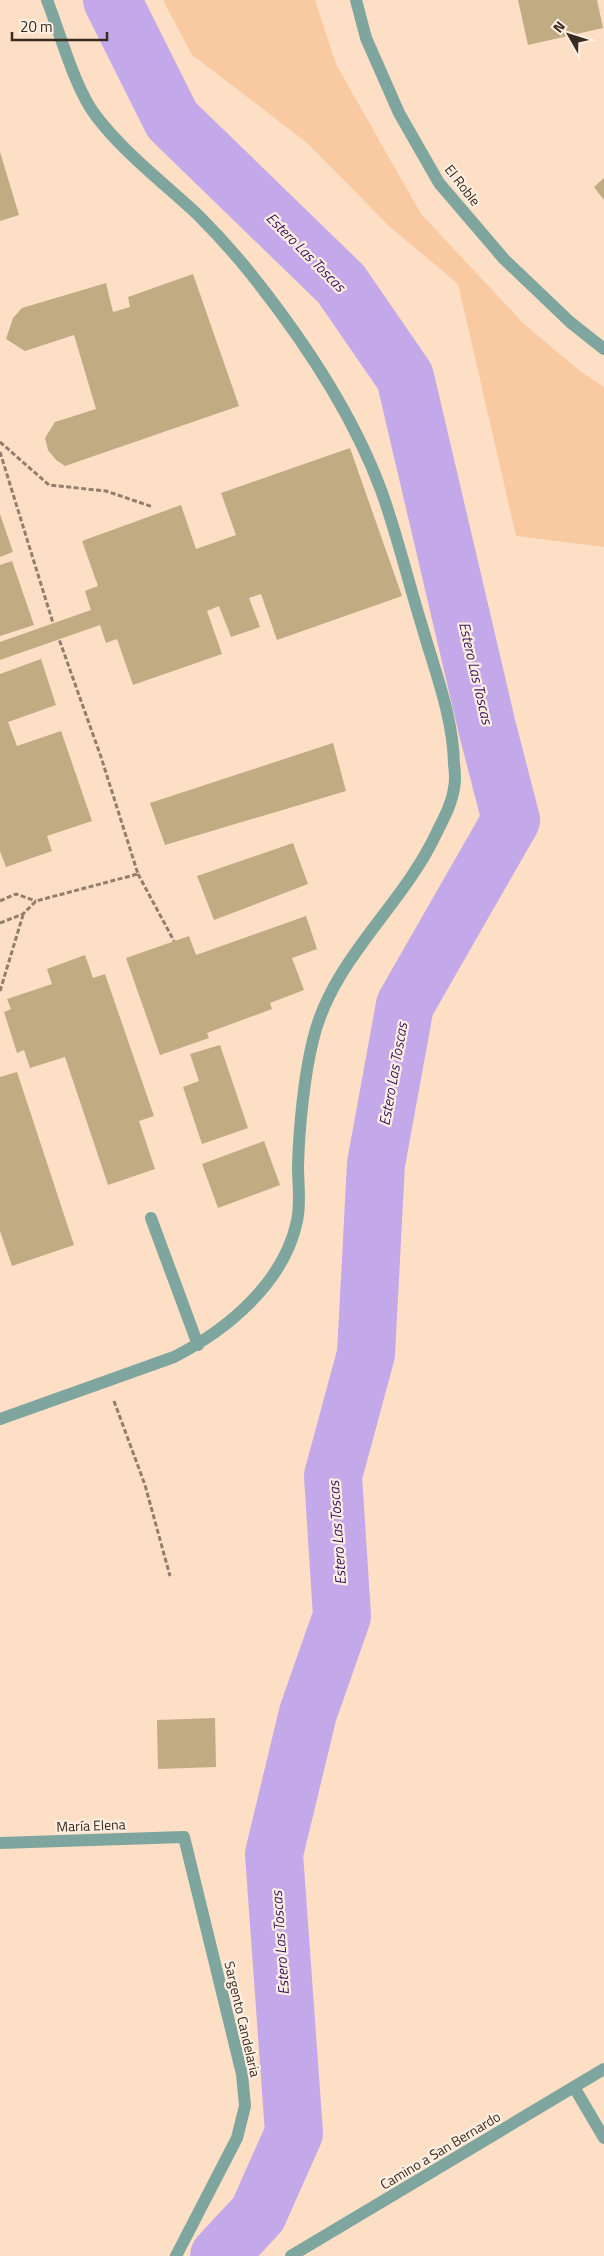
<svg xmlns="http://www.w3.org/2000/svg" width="604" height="2256" viewBox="0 0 604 2256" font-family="'Titillium Web',sans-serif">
  <rect width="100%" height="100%" fill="#fcdfc5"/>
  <!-- green -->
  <path fill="#f9caa1" d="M 163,0 L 315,0 L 336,64 L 421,214 L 525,325 L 581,372 L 604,387 L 604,547 L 516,536 L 458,284 L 390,227 L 306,142 L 192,55 Z"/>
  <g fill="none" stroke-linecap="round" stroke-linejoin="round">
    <!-- river -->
    <path stroke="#c4a9ea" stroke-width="58" d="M 112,0 L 172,120 L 341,284 L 405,377 L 487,727 L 511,820 L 405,1005 L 376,1164 L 366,1354 L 333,1476 L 342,1616 L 308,1713 L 274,1854 L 294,2133 L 258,2214 L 219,2256"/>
  </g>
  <!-- building -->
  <g fill="#c0ab83">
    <path d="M 518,0 L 597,0 L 603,28 L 528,45 Z"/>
    <path d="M 0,152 L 19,215 L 0,221 Z"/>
    <path d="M 604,178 L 604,200 L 594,187 Z"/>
    <path d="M 193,274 L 239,406 L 65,466 L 56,460 L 48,450 L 45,438 L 55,422 L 96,409 L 74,335 L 25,351 L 6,339 L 13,318 L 22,308 L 106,283 L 113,312 L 130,307 L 128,297 Z"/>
    <path d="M 350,448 L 402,596 L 277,640 L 261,594 L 249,598 L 260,627 L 231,637 L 219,606 L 207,611 L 222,654 L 133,685 L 117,639 L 106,643 L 100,625 L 0,660 L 0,642 L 91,610 L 85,591 L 98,586 L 82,541 L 181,505 L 196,549 L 236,535 L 221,493 Z"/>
    <path d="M 0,514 L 13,552 L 0,557 Z"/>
    <path d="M 12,561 L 34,625 L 0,636 L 0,565 Z"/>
    <path d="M 41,659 L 56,705 L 8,722 L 17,746 L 61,731 L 92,821 L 47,836 L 52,851 L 6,867 L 0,851 L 0,674 Z"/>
    <path d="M 333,743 L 346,791 L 165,845 L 150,803 Z"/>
    <path d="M 293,843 L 308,884 L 214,920 L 197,876 Z"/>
    <path d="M 306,916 L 317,949 L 292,958 L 304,990 L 270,1003 L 272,1009 L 207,1033 L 209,1038 L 160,1055 L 126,958 L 189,936 L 196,955 Z"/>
    <path d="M 85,955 L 93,978 L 105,974 L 154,1116 L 139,1121 L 155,1169 L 108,1185 L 65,1057 L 30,1068 L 24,1050 L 17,1053 L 4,1012 L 11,1009 L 7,999 L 52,984 L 47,969 Z"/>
    <path d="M 220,1045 L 248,1128 L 202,1144 L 183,1087 L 199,1081 L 190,1054 Z"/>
    <path d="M 17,1072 L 74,1245 L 12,1266 L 0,1231 L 0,1077 Z"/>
    <path d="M 264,1141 L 280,1185 L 218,1208 L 202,1164 Z"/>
    <path d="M 215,1718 L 216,1767 L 158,1769 L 157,1720 Z"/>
  </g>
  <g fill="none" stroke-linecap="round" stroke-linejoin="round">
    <!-- path -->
    <g stroke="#937e6b" stroke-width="3" stroke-dasharray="5 2.5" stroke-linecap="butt">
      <path d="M 0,442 L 49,485 L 106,491 L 153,507"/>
      <path d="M 0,452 L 53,623"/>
      <path d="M 138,874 L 174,941"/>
      <path d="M 0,901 L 16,894 L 36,901"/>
      <path d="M 0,923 L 23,914 L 36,901 L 138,874 L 101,757 L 59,639"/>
      <path d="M 0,991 L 23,915"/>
      <path d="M 114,1401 L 145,1485 L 170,1576"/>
    </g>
    <!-- service -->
    <g stroke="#7fa59f" stroke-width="12">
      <path d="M 151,1218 L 198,1345"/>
      <path d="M 0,1419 L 174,1357 C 227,1330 284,1283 297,1221 C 301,1204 298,1184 298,1166 C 299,1129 304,1076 313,1040 C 332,959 403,906 437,832 C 444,818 452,803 454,788 C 456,780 455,772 454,764 C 453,716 435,672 422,626 C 408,581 397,534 381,490 C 352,412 302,338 251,274 C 235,254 216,233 198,215 C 164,183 125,154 96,116 C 75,89 60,33 47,0"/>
    </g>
    <!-- minor -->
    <g stroke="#7fa59f" stroke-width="12">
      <path d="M 356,0 L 366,38 L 399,113 L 439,183 L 504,259 L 570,322 L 604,349"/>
      <path d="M 0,1843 L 184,1837 L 242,2074 L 245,2106 L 237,2138 L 176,2256"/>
      <path d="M 574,2087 L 604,2138"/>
    </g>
    <!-- tertiary -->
    <path stroke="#7fa59f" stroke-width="12" d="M 291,2256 L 604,2069"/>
  </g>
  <g text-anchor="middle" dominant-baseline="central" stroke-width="4.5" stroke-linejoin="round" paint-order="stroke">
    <!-- street labels -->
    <g font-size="14" fill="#392b1f" stroke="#feefe2">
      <text transform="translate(463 185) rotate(52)">El Roble</text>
      <text transform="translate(91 1825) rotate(-2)">María Elena</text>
      <text transform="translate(243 2019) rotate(77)">Sargento Candelaria</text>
      <text transform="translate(440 2150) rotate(-31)">Camino a San Bernardo</text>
    </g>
    <!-- water labels -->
    <g font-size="15" font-style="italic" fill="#3b135f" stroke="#feefe2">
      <text transform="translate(306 252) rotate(45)">Estero Las Toscas</text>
      <text transform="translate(476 673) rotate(77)">Estero Las Toscas</text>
      <text transform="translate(393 1074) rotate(-80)">Estero Las Toscas</text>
      <text transform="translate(337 1533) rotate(-94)">Estero Las Toscas</text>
      <text transform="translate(280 1943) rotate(-94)">Estero Las Toscas</text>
    </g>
  </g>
  <!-- north arrow -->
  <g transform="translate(569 35) rotate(309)" stroke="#feefe2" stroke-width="4" paint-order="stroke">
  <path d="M0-4L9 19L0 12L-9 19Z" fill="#392b1f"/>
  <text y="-8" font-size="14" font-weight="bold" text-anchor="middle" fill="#392b1f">N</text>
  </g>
  <!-- scale -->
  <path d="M12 32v8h95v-8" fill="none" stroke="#392b1f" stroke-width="2.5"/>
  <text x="20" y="32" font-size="15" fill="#392b1f" stroke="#feefe2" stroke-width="4" paint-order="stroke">20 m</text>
</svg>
